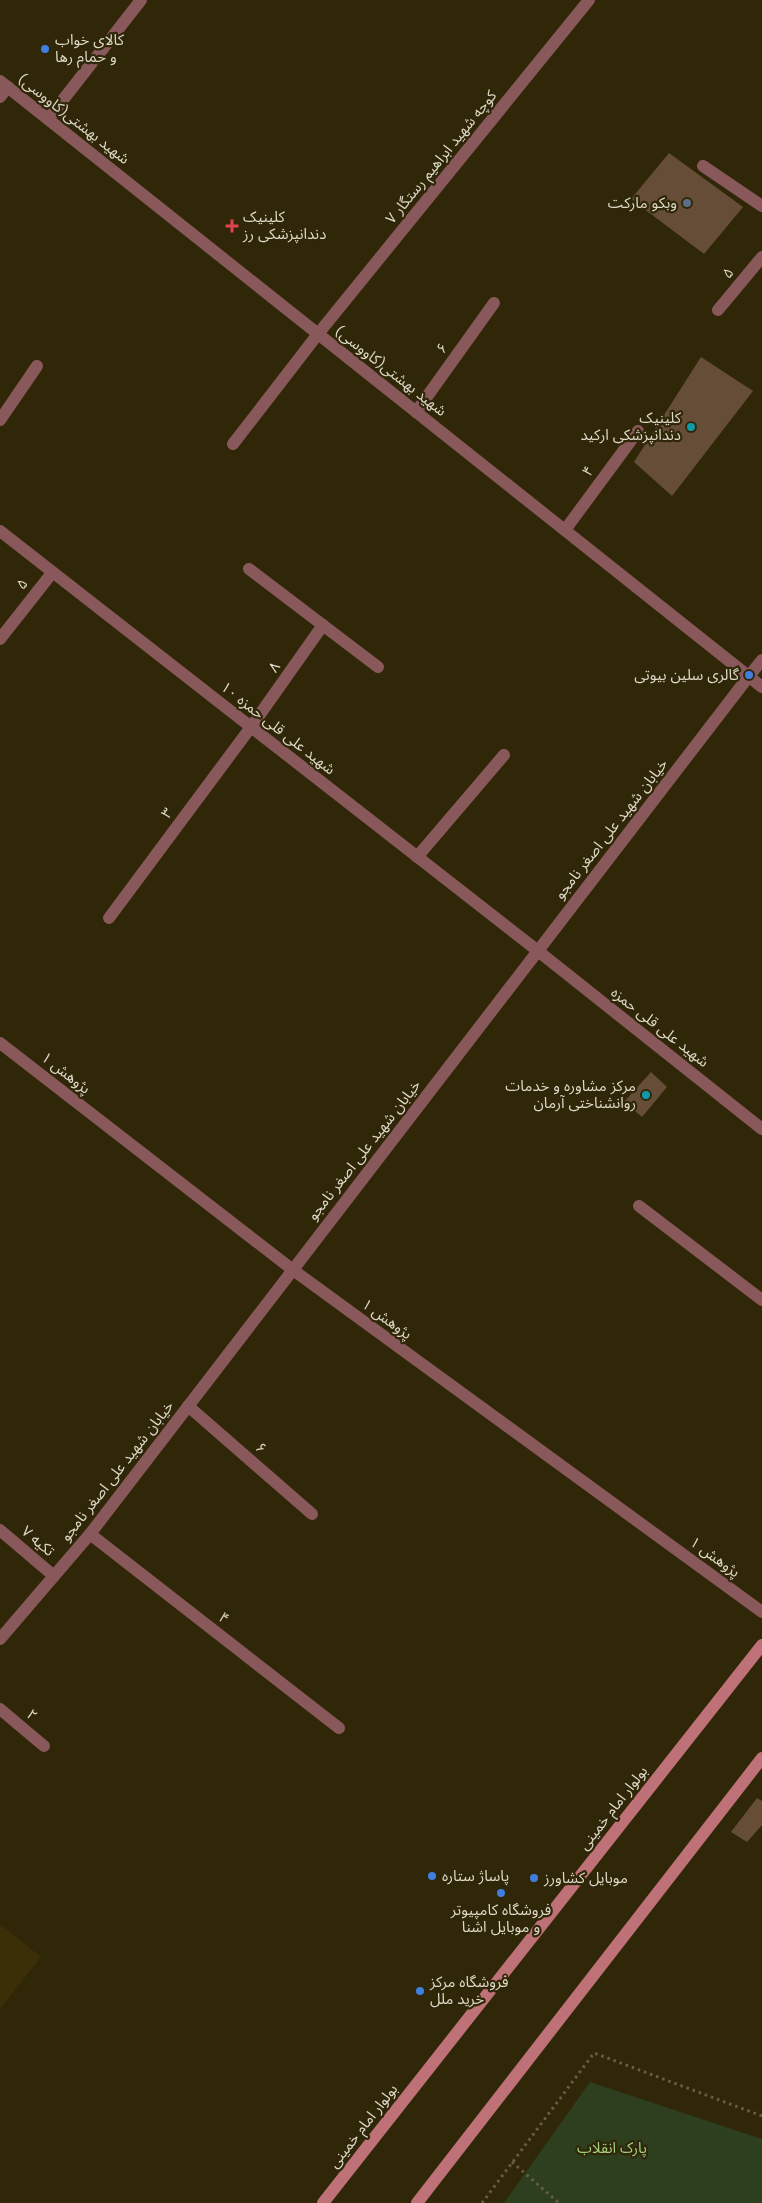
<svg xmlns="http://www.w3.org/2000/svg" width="762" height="2203" viewBox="0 0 762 2203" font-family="'DM Sans','Noto Sans Arabic',sans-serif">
  <rect width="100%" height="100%" fill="#302709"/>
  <!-- built -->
  <path fill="#3a2f07" d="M 0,1924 L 41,1957 L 0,2009 Z"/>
  <!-- green -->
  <path fill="#2d3f1e" d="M 590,2082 L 762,2139 L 762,2203 L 504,2203 Z"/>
  <!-- building -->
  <g fill="#664d38">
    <path d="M 669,153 L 743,207 L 704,254 L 631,199 Z"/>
    <path d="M 701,357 L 753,391 L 672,496 L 634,462 Z"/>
    <path d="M 651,1072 L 667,1087 L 642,1117 L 624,1102 Z"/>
    <path d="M 757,1798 L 762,1801 L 762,1825 L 747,1842 L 731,1832 Z"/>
  </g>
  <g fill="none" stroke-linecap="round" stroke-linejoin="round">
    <!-- path -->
    <g stroke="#675f45" stroke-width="3" stroke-dasharray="2.5 4" stroke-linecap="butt">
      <path d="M 512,2162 L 559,2203"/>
      <path d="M 482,2203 L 594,2053 L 762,2116"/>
    </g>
    <!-- minor -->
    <g stroke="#89585b" stroke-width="12">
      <path d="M 0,97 L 8,87"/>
      <path d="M 48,119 L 141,0"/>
      <path d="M 703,166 L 762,206"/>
      <path d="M 718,310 L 762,257"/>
      <path d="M 416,412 L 494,303"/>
      <path d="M 0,420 L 37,366"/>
      <path d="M 233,444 L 318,334 L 589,0"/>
      <path d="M 565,530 L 638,431"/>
      <path d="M 0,531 L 538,951 L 762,1129"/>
      <path d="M 249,569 L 378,667"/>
      <path d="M 0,639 L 52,573"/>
      <path d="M 749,676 L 762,660"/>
      <path d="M 417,857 L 504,755"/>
      <path d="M 109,918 L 251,727 L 323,625"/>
      <path d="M 0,1043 L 293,1270 L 762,1612"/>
      <path d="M 639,1206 L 762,1300"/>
      <path d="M 188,1406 L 312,1514"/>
      <path d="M 0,1530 L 54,1576"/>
      <path d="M 90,1534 L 339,1728"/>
      <path d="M 0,1709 L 44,1746"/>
    </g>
    <!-- tertiary -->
    <g stroke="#89585b" stroke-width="12">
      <path d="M 0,81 L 762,687"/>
      <path d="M 0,1639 L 90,1534 L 749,676"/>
    </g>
    <!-- secondary -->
    <g stroke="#bf7178" stroke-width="12">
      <path d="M 323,2203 L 762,1645"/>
      <path d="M 417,2203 L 762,1758"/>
    </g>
  </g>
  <!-- markers -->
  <g fill="#3f7fe0" stroke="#302709" stroke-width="2">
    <circle cx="45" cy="49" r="5"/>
    <circle cx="749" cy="675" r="5"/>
    <circle cx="432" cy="1876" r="5"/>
    <circle cx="534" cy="1878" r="5"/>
    <circle cx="501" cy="1893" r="5"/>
    <circle cx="420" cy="1991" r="5"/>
  </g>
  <circle fill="#5c6f8a" stroke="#302709" stroke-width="2" cx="687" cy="203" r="5"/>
  <path fill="#e0444e" stroke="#302709" stroke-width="2" d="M229.5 218.5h5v5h5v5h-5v5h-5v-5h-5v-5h5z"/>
  <g fill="#0f9aa8" stroke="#302709" stroke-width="2">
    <circle cx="691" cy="427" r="5"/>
    <circle cx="646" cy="1095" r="5"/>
  </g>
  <g text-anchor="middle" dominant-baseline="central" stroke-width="4.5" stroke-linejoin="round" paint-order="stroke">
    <!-- poi labels -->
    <g font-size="15" fill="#ded9c8" stroke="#302709" text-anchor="start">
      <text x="55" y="40">کالای خواب<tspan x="55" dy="17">و حمام رها</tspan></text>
      <text x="677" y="203" text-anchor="end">وبکو مارکت</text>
      <text x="243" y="217">کلینیک<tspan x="243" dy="17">دندانپزشکی رز</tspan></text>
      <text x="681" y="418" text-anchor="end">کلینیک<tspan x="681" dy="17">دندانپزشکی ارکید</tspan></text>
      <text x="739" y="675" text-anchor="end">گالری سلین بیوتی</text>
      <text x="636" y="1086" text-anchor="end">مرکز مشاوره و خدمات<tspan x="636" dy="17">روانشناختی آرمان</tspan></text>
      <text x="442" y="1876">پاساژ ستاره</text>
      <text x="544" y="1878">موبایل کشاورز</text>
      <text x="501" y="1910" text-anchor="middle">فروشگاه کامپیوتر<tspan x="501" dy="17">و موبایل اشنا</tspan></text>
      <text x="430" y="1982">فروشگاه مرکز<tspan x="430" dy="17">خرید ملل</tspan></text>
    </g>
    <!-- street labels -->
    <g font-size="15" fill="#ded9c8" stroke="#302709">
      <text transform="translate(74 119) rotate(38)">شهید بهشتی(کاووسی)</text>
      <text transform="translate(441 157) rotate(-51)">کوچه شهید ابراهیم رستگار ۷</text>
      <text transform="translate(728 273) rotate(-50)">۵</text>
      <text transform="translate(442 348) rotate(-54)">۶</text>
      <text transform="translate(391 371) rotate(38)">شهید بهشتی(کاووسی)</text>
      <text transform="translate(588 471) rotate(-54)">۴</text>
      <text transform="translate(22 584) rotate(-52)">۵</text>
      <text transform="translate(274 667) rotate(-55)">۸</text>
      <text transform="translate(278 728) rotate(38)">شهید علی قلی حمزه ۱۰</text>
      <text transform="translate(167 813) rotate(-53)">۳</text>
      <text transform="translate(611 829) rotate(-52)">خیابان شهید علی اصغر نامجو</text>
      <text transform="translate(660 1027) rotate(38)">شهید علی قلی حمزه</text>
      <text transform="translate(66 1073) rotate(38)">پژوهش ۱</text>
      <text transform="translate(364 1150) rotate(-52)">خیابان شهید علی اصغر نامجو</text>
      <text transform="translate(387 1319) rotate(36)">پژوهش ۱</text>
      <text transform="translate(261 1448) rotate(41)">۶</text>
      <text transform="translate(117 1471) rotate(-52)">خیابان شهید علی اصغر نامجو</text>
      <text transform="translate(38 1541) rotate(40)">تکیه ۷</text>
      <text transform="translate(715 1557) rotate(36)">پژوهش ۱</text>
      <text transform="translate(224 1618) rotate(38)">۴</text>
      <text transform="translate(32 1715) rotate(40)">۲</text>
      <text transform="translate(613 1808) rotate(-52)">بولوار امام خمینی</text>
      <text transform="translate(363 2126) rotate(-52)">بولوار امام خمینی</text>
    </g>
    <!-- park labels -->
    <g font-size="15" fill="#a4d082" stroke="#302709">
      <text x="612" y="2148">پارک انقلاب</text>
    </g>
  </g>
</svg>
